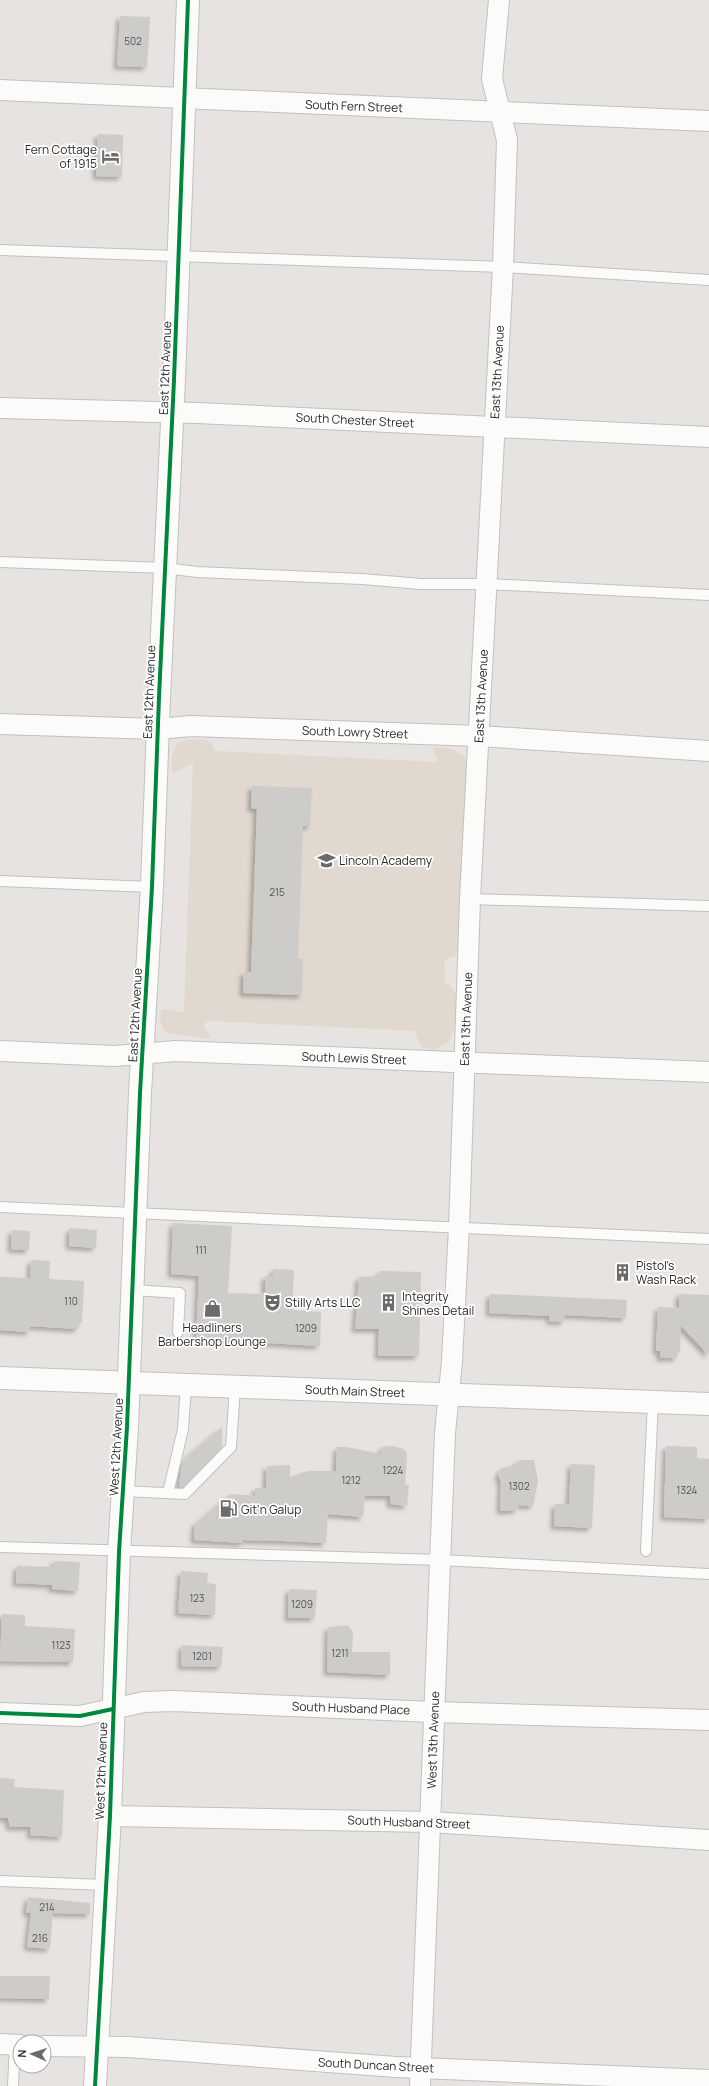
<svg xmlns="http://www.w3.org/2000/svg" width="709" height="2086" viewBox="0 0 709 2086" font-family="Manrope,sans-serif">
  <defs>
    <filter id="shadow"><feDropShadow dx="-3.5" dy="3.5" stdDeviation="2" flood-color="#0004"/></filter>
  </defs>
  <rect width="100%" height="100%" fill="#e7e3e0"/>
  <!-- education -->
  <path fill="#e1d9cf" d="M 205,739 L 212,744 L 214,751 L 438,762 L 433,749 L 434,747 L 452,749 L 464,756 L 467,763 L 460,945 L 456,956 L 444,960 L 445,983 L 450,985 L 459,999 L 454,1030 L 450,1040 L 446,1044 L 434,1050 L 425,1048 L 420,1045 L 415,1031 L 210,1021 L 203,1024 L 210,1036 L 209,1039 L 166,1033 L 160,1023 L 161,1009 L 184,1012 L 193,763 L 173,774 L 171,761 L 175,747 L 179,743 L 185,740 Z"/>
  <!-- building -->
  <g fill="#ceccc9" filter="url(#shadow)">
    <path d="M 120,16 L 150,17 L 147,67 L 117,66 Z"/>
    <path d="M 98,134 L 123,135 L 122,177 L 96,176 Z"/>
    <path d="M 252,786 L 312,788 L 310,826 L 303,826 L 298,958 L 303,959 L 302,995 L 243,993 L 244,972 L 251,972 L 257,809 L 251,808 Z"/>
    <path d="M 173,1223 L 232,1226 L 228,1293 L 265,1294 L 265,1276 L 273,1276 L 273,1269 L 294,1270 L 292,1310 L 321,1312 L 320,1346 L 196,1339 L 199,1276 L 171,1274 Z"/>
    <path d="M 70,1228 L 97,1230 L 96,1248 L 69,1246 Z"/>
    <path d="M 12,1230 L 30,1231 L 29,1250 L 11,1249 Z"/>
    <path d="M 31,1260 L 50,1261 L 49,1279 L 84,1281 L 82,1322 L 79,1322 L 78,1329 L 30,1326 L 30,1332 L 0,1330 L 0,1277 L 30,1278 Z"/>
    <path d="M 380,1271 L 421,1272 L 419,1356 L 378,1356 L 379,1329 L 355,1329 L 359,1277 L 379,1276 Z"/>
    <path d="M 490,1294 L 627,1300 L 626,1318 L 565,1315 L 564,1322 L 549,1321 L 550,1316 L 489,1313 Z"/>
    <path d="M 679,1294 L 709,1295 L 709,1355 L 681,1326 L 680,1352 L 677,1352 L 677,1358 L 660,1358 L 660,1351 L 656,1351 L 658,1307 L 679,1308 Z"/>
    <path d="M 222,1427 L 222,1447 L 184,1486 L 179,1487 L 182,1461 Z"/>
    <path d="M 392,1446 L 404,1449 L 407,1454 L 405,1485 L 409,1485 L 407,1506 L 390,1504 L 390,1496 L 365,1496 L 363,1517 L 328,1514 L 326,1543 L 285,1541 L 243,1540 L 243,1543 L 194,1540 L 195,1524 L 231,1494 L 255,1496 L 255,1488 L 266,1488 L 267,1466 L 290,1465 L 290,1477 L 308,1471 L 336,1471 L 337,1447 L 347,1447 L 381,1454 L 382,1447 Z"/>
    <path d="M 666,1446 L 697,1447 L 697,1458 L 709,1459 L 709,1519 L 664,1517 Z"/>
    <path d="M 521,1460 L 534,1460 L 538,1481 L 533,1506 L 519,1505 L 517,1510 L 500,1511 L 501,1483 L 498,1474 L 502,1468 L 510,1467 Z"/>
    <path d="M 571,1464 L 595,1465 L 592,1528 L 554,1526 L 555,1504 L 569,1504 Z"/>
    <path d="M 54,1561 L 80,1562 L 78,1591 L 52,1589 L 52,1585 L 16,1583 L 17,1566 L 53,1567 Z"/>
    <path d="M 181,1571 L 208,1573 L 207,1583 L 216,1584 L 215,1615 L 178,1613 Z"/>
    <path d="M 289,1589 L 317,1590 L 315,1618 L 288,1618 Z"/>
    <path d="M 2,1614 L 25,1615 L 25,1626 L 75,1629 L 73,1662 L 0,1661 Z"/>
    <path d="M 348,1625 L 353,1632 L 352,1652 L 390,1652 L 390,1675 L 327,1672 L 328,1627 Z"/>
    <path d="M 182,1645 L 223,1647 L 221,1667 L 181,1666 Z"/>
    <path d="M 0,1778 L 15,1779 L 14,1787 L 64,1790 L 62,1837 L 30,1835 L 31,1827 L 10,1827 L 8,1818 L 0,1818 Z"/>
    <path d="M 28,1897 L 90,1903 L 90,1914 L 53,1913 L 50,1949 L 27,1947 L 31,1913 L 26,1913 Z"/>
    <path d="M 0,1976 L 50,1976 L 49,1999 L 0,1998 Z"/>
  </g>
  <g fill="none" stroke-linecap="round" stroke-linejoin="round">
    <defs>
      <g id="service">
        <path d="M 0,250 L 503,267 L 709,280"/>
        <path d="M 0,562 L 165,568 L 197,572 L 362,579 L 421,584 L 487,584 L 709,595"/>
        <path d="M 0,881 L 152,887"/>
        <path d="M 470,899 L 709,906"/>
        <path d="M 0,1207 L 709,1239"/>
        <path d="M 133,1290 L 180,1293 L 178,1332"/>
        <path d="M 123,1491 L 185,1494 L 231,1447 L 235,1387"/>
        <path d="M 168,1493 L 183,1429 L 186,1386"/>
        <path d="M 0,1547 L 441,1560 L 709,1574"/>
        <path d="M 646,1551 L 653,1402"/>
        <path d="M 0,1881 L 105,1885"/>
        <path d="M 13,2086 L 15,2045"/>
      </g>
      <g id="minor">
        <path d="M 0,90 L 709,121"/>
        <path d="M 0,408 L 197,413 L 709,437"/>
        <path d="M 0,724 L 158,729 L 191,726 L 479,736 L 709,751"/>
        <path d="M 0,1051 L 114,1056 L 176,1051 L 709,1072"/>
        <path d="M 0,1713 L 80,1716 L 144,1702 L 173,1701 L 433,1712 L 709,1720"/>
        <path d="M 110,1816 L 431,1822 L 709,1840"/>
        <path d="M 0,2044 L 20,2045"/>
        <path d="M 44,2046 L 128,2047 L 396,2067 L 709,2080"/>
        <path d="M 420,2086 L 445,1433 L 452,1361 L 459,1227 L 470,899 L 503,267 L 507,140 L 492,79 L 499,0"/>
      </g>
      <g id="secondary">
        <path d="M 0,1378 L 709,1404"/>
        <path d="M 95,2086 L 110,1816 L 119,1552 L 127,1427 L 140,1093 L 152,887 L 159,697 L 174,380 L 188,0"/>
      </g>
    </defs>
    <!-- service casing -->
    <use href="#service" stroke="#c1c1c1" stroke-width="12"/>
    <!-- minor casing -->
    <use href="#minor" stroke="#c1c1c1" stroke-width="22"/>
    <!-- secondary casing -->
    <use href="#secondary" stroke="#c1c1c1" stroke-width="24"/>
    <!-- service -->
    <use href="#service" stroke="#fbfbfa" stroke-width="10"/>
    <!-- minor -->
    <use href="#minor" stroke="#fbfbfa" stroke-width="20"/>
    <!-- secondary -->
    <use href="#secondary" stroke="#fbfbfa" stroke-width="22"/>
    <defs>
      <g id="cycleway">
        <path d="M 0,1713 L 80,1716 L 113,1709"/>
        <path d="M 95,2086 L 110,1816 L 119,1552 L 127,1427 L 140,1093 L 152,887 L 159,697 L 174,380 L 188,0"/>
      </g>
    </defs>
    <!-- cycleway casing -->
    <use href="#cycleway" stroke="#fff" stroke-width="6"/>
    <!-- cycleway -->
    <use href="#cycleway" stroke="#00873e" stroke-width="4"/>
  </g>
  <!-- icons -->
  <defs>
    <symbol id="hotel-bare" viewBox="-9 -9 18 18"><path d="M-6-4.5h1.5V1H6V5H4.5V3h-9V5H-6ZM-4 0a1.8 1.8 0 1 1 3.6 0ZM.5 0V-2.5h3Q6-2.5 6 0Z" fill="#6c6b6a" stroke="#fff" stroke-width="2.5" paint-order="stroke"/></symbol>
    <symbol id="school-bare" viewBox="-9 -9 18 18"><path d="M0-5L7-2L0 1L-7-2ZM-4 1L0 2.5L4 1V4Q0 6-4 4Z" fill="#6c6b6a" stroke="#fff" stroke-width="2.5" paint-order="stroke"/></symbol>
    <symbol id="building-bare" viewBox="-9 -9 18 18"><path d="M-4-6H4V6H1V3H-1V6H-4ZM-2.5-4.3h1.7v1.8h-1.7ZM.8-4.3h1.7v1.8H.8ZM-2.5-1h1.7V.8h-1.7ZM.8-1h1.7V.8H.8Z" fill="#6c6b6a" stroke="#fff" stroke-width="2.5" paint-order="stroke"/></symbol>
    <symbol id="theatre-bare" viewBox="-9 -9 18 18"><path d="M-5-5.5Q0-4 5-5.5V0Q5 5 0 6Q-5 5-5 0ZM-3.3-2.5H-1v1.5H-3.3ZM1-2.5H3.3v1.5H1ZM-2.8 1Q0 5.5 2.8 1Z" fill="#6c6b6a" stroke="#fff" stroke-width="2.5" paint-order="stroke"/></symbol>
    <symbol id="shop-bare" viewBox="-9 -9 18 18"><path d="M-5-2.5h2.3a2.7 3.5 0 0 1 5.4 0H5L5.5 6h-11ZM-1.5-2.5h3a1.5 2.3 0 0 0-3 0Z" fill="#6c6b6a" stroke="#fff" stroke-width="2.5" paint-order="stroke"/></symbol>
    <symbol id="fuel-bare" viewBox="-9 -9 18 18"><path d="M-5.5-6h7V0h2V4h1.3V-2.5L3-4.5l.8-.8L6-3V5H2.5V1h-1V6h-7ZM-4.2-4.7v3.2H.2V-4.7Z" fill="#6c6b6a" stroke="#fff" stroke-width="2.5" paint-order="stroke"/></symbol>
  </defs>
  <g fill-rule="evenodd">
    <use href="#hotel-bare" x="98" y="144" width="25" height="25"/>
    <use href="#school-bare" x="314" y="848" width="25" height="25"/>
    <use href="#building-bare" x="610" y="1260" width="25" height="25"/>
    <use href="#theatre-bare" x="260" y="1290" width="25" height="25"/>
    <use href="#building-bare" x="376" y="1290" width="25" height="25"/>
    <use href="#shop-bare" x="200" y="1296" width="25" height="25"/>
    <use href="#fuel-bare" x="216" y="1496" width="25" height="25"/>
  </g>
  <g text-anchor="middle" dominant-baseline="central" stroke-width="3.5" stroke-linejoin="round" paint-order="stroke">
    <!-- number labels -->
    <g font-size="10" fill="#545352">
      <text x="133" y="41">502</text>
      <text x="277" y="892">215</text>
      <text x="201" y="1250">111</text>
      <text x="71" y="1301">110</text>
      <text x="306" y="1328">1209</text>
      <text x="393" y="1470">1224</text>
      <text x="351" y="1480">1212</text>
      <text x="519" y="1486">1302</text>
      <text x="687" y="1490">1324</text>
      <text x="197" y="1598">123</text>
      <text x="302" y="1604">1209</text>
      <text x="61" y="1645">1123</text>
      <text x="340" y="1653">1211</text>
      <text x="202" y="1656">1201</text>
      <text x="47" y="1907">214</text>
      <text x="40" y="1938">216</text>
    </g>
    <!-- street labels -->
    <g font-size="12" fill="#2a2a2a" stroke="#fff">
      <text transform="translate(354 106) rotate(2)">South Fern Street</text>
      <text transform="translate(165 368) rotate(-88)">East 12th Avenue</text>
      <text transform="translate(497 372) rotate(-87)">East 13th Avenue</text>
      <text transform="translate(355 420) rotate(3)">South Chester Street</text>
      <text transform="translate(149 692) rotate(-88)">East 12th Avenue</text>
      <text transform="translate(481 696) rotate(-87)">East 13th Avenue</text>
      <text transform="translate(355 732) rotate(2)">South Lowry Street</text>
      <text transform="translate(135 1015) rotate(-87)">East 12th Avenue</text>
      <text transform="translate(466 1019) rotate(-88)">East 13th Avenue</text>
      <text transform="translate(354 1058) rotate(2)">South Lewis Street</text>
      <text transform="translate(355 1391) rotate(2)">South Main Street</text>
      <text transform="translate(116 1447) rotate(-87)">West 12th Avenue</text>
      <text transform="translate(351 1708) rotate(2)">South Husband Place</text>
      <text transform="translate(433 1740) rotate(-88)">West 13th Avenue</text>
      <text transform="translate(101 1771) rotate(-88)">West 12th Avenue</text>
      <text transform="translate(409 1822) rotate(2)">South Husband Street</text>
      <text transform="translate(376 2065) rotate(3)">South Duncan Street</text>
    </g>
    <!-- poi labels -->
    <g font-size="12" fill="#2a2a2a" stroke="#fff" text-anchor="start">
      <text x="97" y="149" text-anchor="end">Fern Cottage<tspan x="97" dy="14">of 1915</tspan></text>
      <text x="339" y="860">Lincoln Academy</text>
      <text x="636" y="1265">Pistol's<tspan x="636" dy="14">Wash Rack</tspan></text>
      <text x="402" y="1296">Integrity<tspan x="402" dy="14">Shines Detail</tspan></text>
      <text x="285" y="1302">Stilly Arts LLC</text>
      <text x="212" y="1327" text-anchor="middle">Headliners<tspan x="212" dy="14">Barbershop Lounge</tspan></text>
      <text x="241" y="1509">Git'n Galup</text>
    </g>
  </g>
  <!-- north arrow -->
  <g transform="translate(32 2054) rotate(273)"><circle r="19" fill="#ffffff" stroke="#aaaaaa"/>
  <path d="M0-3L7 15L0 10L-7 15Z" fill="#6c6b6a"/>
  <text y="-6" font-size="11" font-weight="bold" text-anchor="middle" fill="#2a2a2a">N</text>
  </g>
</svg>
